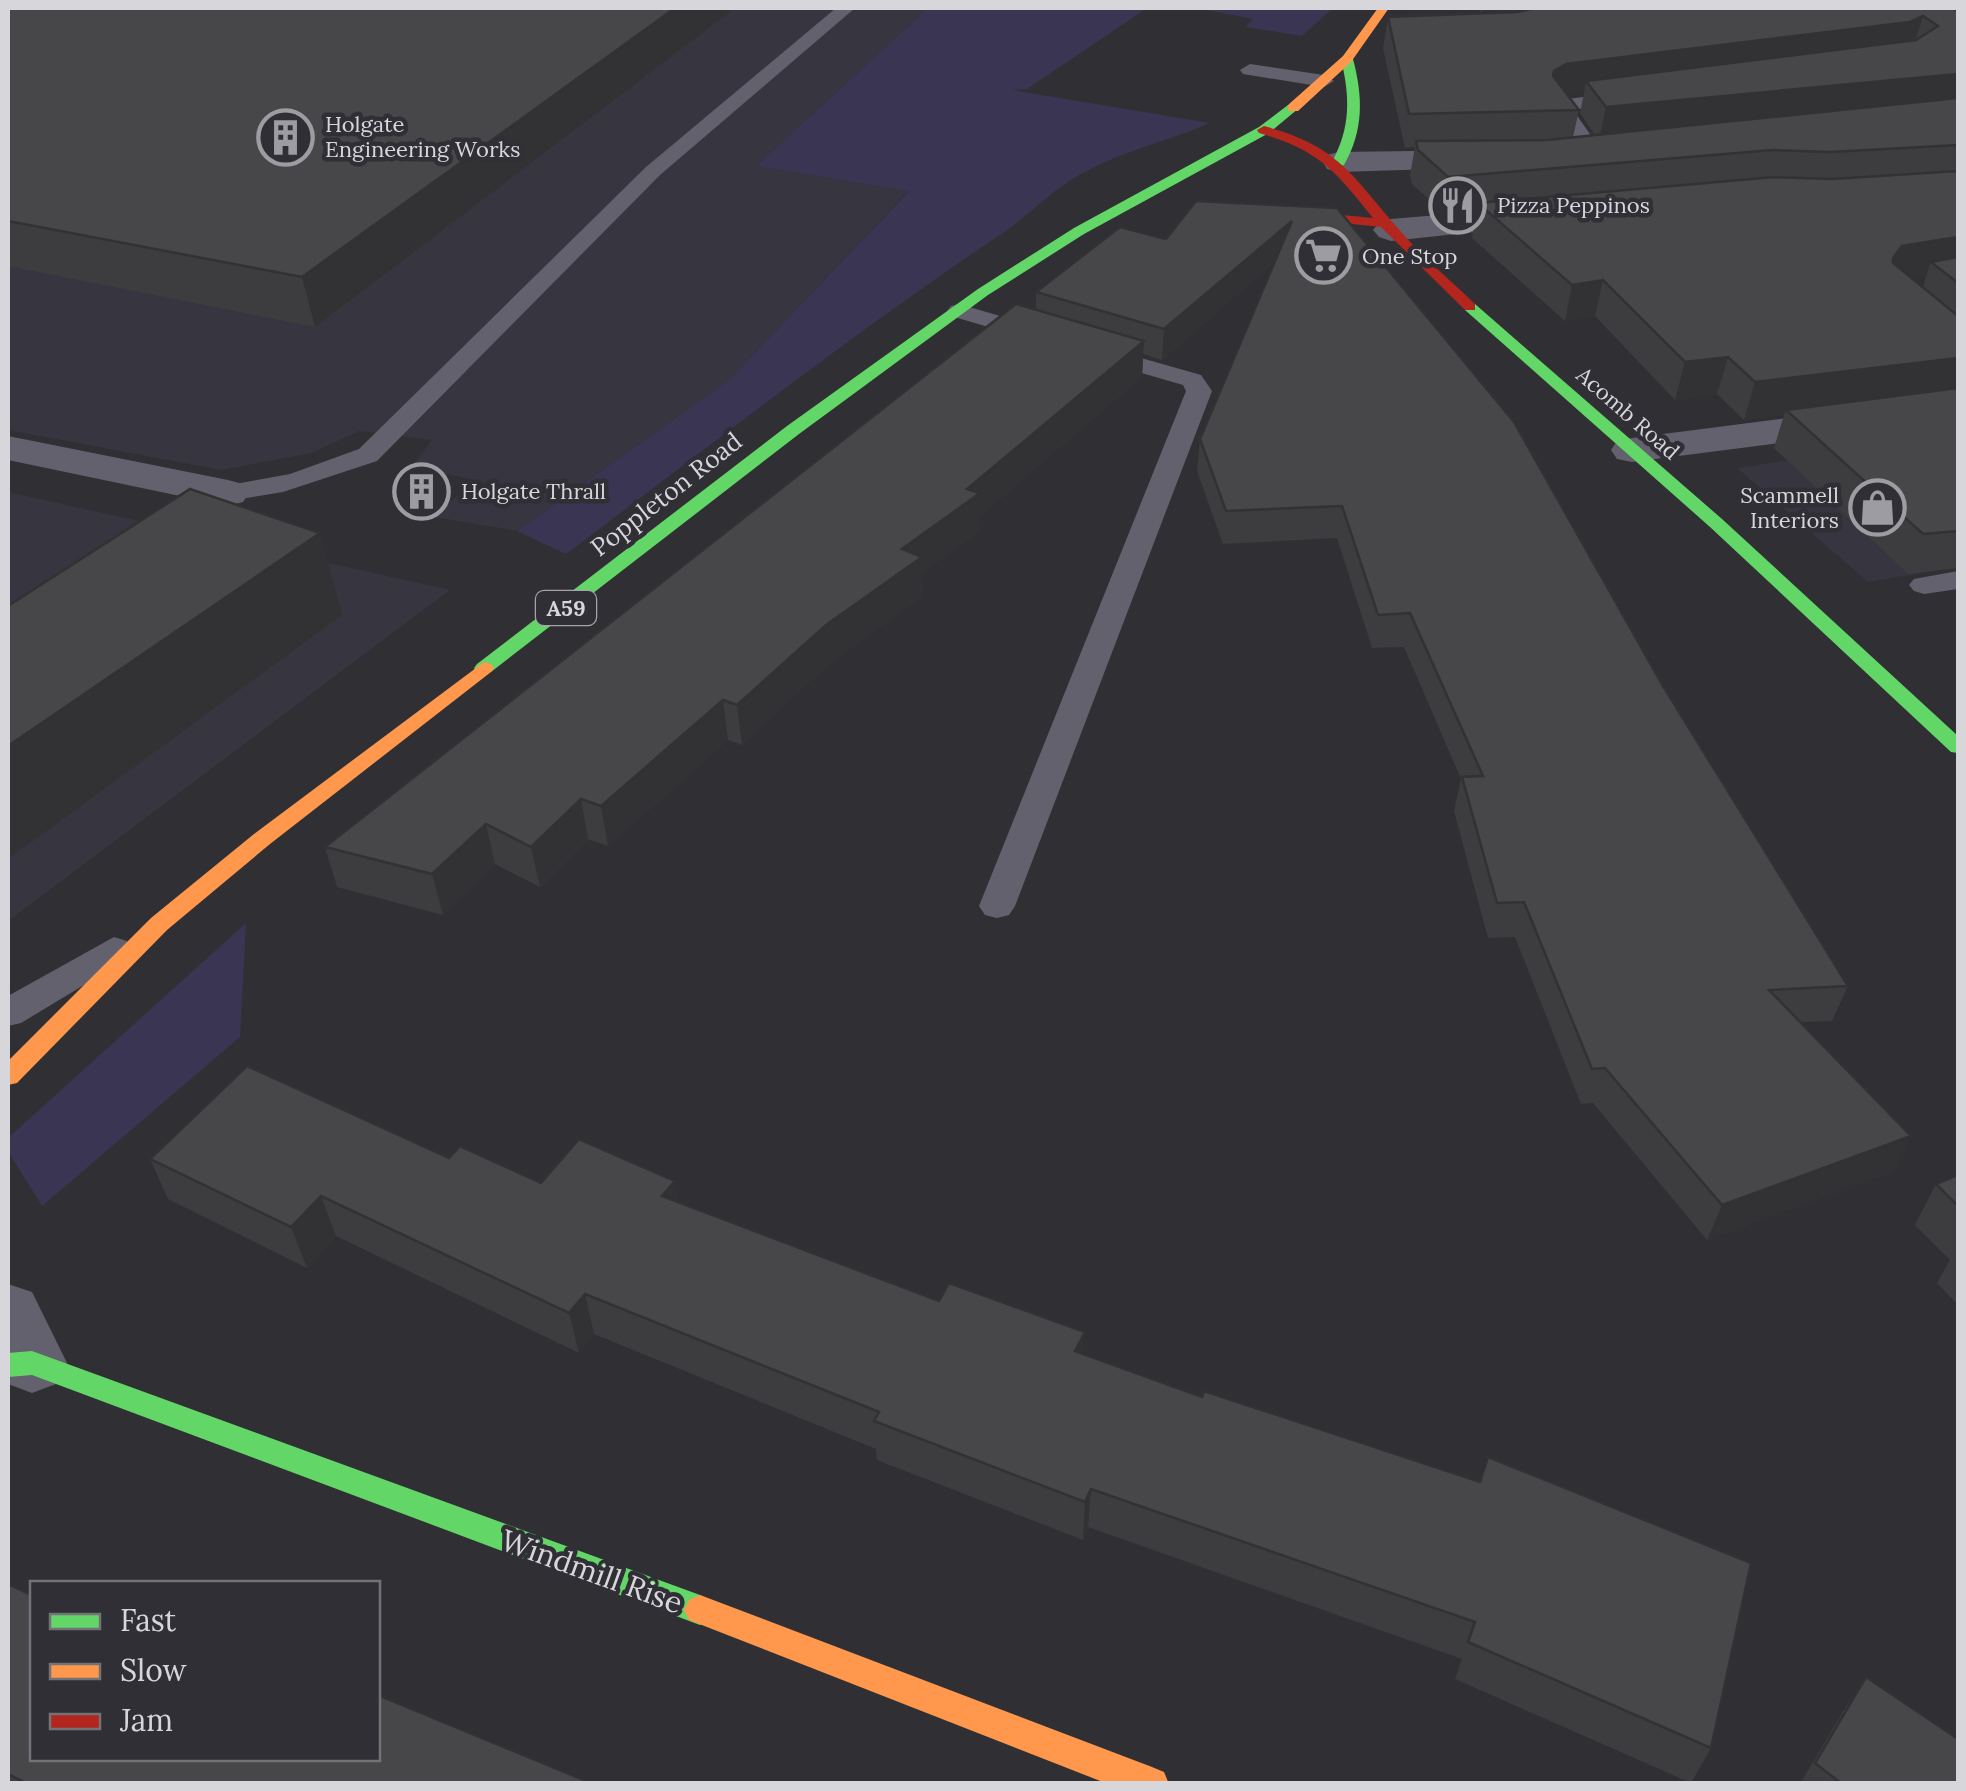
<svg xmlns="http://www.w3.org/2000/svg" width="1966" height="1791" viewBox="0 0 1966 1791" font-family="Lora,serif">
  <rect width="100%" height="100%" fill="#303034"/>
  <!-- built -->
  <g fill="#363540">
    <path d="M 8,8 L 928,8 L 757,165 L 909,190 L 729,380 L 517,531 L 434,517 L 474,480 L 412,466 L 432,440 L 359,431 L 311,453 L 221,470 L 8,430 Z"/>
    <path d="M 1839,453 L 1956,567 L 1868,582 L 1737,468 Z"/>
    <path d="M 8,492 L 450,590 L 8,921 Z"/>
  </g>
  <!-- green -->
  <g fill="#3a3553">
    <path d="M 928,8 L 1147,8 L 1027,89 L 1012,90 L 1210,123 C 1168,141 1123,151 1083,173 C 1052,189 1027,218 997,237 C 849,336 709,447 566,554 L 517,531 L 729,380 L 909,191 L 756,166 Z"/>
    <path d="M 1196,8 L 1333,8 L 1302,36 L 1246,27 L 1253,19 Z"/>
    <path d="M 246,923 L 240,1037 L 42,1206 L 8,1151 L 8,1138 Z"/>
  </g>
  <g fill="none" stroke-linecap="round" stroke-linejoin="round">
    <!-- lane -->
    <g fill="#63616d" fill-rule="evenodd">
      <path d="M 836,8 L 855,8 L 660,175 L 377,461 L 283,492 L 228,501 L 218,499 L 214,493 L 218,487 L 290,474 L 359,449 L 646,167 Z"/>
      <path d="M 1250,64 L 1324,75 L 1334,81 L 1324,87 L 1243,74 L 1240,70 Z"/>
      <path d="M 1628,91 L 1638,97 L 1635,101 L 1573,110 L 1604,154 L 1594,160 L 1587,158 L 1550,106 L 1560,100 Z"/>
      <path d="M 959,304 L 1048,330 L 1051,335 L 1039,342 L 951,316 L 947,311 L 951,306 Z"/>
      <path d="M 1099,346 L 1201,375 L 1212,391 L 1015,906 L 1009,915 L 997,918 L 985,915 L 979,906 L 1186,391 L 1183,385 L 1090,358 L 1087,353 Z"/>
      <path d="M 1958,571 L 1958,589 L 1924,594 L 1914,591 L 1909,585 L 1914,579 Z"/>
      <path d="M 114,937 L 127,941 L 132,950 L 127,959 L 21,1023 L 8,1026 L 8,996 Z"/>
    </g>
    <!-- street -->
    <g fill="#63616d" fill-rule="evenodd">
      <path d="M 1486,150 L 1498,153 L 1502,160 L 1498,167 L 1339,172 L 1327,169 L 1323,162 L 1327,155 L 1339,152 Z"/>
      <path d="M 1548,206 L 1560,209 L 1565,216 L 1560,223 L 1391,241 L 1379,237 L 1373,230 L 1379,223 L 1391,219 Z"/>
      <path d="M 1958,396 L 1958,420 L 1632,462 L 1617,459 L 1611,450 L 1617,441 L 1632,438 Z"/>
      <path d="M 8,436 L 228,480 L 243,484 L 249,493 L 243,502 L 228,506 L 8,460 Z"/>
      <path d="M 8,1284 L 32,1292 L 67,1363 L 56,1384 L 32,1393 L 8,1384 Z"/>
    </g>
    <!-- fast -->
    <g fill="#63d668" fill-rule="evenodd">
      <path d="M 1347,55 L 1353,59 C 1363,97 1364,130 1344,165 L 1339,166 L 1332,162 C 1351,127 1350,97 1341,59 Z"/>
      <path d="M 1288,105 L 1299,108 L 1269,133 L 1084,234 L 988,295 L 799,434 L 491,672 L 477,672 L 474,668 L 477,664 L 787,426 L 978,289 L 1074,228 L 1259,127 Z"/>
      <path d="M 1465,304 L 1475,304 L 1722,519 L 1958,736 L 1958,753 L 1951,752 L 1710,527 L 1465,310 Z"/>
      <path d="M 32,1351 L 700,1595 L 711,1600 L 716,1610 L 711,1620 L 700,1625 L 32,1375 L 8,1377 L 8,1353 Z"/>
    </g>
    <!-- slow -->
    <g fill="#ff974d" fill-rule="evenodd">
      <path d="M 1378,8 L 1389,8 L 1351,62 L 1298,111 L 1288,111 L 1288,105 L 1343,56 Z"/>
      <path d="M 484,662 L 491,664 L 494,668 L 491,672 L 270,844 L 167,930 L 17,1083 L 8,1085 L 8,1061 L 151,918 L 254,834 Z"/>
      <path d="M 700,1595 L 1152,1767 L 1164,1772 L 1169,1784 L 1108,1784 L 689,1620 L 684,1610 L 689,1600 Z"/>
    </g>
    <!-- jam -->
    <path fill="#b3261e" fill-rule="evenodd" d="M 1264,126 C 1338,146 1350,173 1397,227 C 1420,255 1449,279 1475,304 L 1475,310 L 1465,310 L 1381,227 L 1264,215 L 1262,212 L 1269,208 L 1373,218 C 1335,171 1319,150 1259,133 L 1257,130 Z"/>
  </g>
  <!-- wall -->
  <g fill="#3d3d40" fill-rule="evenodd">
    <path d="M 8,8 L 735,8 L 315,327 L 8,266 Z"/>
    <path d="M 1480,8 L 1952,8 L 1958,11 L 1958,568 L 1908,574 L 1774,448 L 1784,415 L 1744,420 L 1717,394 L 1675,400 L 1595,316 L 1565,321 L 1472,238 L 1477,208 L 1442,211 L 1412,184 L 1410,175 L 1415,147 L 1405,148 L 1383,48 L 1388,17 L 1480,14 ZM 1584,93 L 1580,113 L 1595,135 L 1573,137 L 1579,110 L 1568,95 ZM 1926,276 L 1923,287 L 1912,278 Z"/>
    <path d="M 1337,208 L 1663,686 L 1848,986 L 1832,1021 L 1801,1022 L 1894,1171 L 1707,1240 L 1593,1103 L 1581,1104 L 1515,937 L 1488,938 L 1454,811 L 1461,779 L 1404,647 L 1372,648 L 1337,538 L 1223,544 L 1197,471 L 1200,439 L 1274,263 L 1162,360 L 1143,354 L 1142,377 L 980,516 L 980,531 L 922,573 L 923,596 L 829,664 L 742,745 L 728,740 L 608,846 L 588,839 L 540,887 L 495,864 L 443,915 L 337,887 L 325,847 L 1036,310 L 1036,292 L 1166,239 Z"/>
    <path d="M 449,1158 L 541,1183 L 678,1202 L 939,1301 L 1084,1354 L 1711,1748 L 1691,1783 L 1455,1679 L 1462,1659 L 1088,1527 L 1083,1540 L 877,1460 L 876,1449 L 594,1334 L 579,1353 L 336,1236 L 307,1268 L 168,1199 L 150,1159 Z"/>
    <path d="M 1958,1175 L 1958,1305 L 1937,1283 L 1950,1260 L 1915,1225 L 1936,1184 Z"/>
    <path d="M 8,1584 L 32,1758 L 602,1784 L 8,1784 Z"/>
    <path d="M 1866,1677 L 1958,1784 L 1800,1784 L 1842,1713 Z"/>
  </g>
  <!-- shaded-wall -->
  <g fill="#323234">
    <path d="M 675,8 L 735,8 L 315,327 L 302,277 Z"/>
    <path d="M 1482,8 L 1559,8 L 1479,26 Z"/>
    <path d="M 1923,16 L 1913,47 L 1586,81 L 1584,93 L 1560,96 L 1548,103 L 1554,71 L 1566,64 Z"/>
    <path d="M 1958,74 L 1958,105 L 1599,140 L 1606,107 Z"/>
    <path d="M 1292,221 L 1289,250 L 1162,360 L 1164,329 Z"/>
    <path d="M 1958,237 L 1958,270 L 1931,262 L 1926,276 L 1890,281 L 1893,258 L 1902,246 Z"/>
    <path d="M 1603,280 L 1595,316 L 1565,321 L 1572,285 Z"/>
    <path d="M 1144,341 L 1142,377 L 980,516 L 980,531 L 922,573 L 923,596 L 829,664 L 742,745 L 737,705 L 967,489 Z"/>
    <path d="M 1728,357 L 1717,394 L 1675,400 L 1685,362 Z"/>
    <path d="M 1958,358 L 1958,393 L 1786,410 L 1784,415 L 1744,420 L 1755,382 Z"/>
    <path d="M 320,533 L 342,615 L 8,859 L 8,746 Z"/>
    <path d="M 723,700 L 728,740 L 608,846 L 601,806 Z"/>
    <path d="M 581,799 L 588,839 L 540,887 L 531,847 Z"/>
    <path d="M 486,824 L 495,864 L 443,915 L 432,874 Z"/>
    <path d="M 1911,1136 L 1894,1171 L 1707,1240 L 1722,1205 Z"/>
    <path d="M 675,1181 L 682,1221 L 662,1196 Z"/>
    <path d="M 321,1196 L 336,1236 L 307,1268 L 291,1227 Z"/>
    <path d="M 585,1294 L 594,1334 L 579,1353 L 569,1313 Z"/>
    <path d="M 1085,1332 L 1082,1371 L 1075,1351 Z"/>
    <path d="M 1091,1489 L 1088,1527 L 1083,1540 L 1085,1502 Z"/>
  </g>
  <!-- building -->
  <g fill="#47474a" stroke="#323234" stroke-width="2.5">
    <path d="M 8,8 L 675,8 L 302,277 L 8,221 Z"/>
    <path d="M 1537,8 L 1952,8 L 1958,11 L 1958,74 L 1606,107 L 1586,81 L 1916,40 L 1938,26 L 1923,16 L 1910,22 L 1566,64 L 1554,71 L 1553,76 L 1579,110 L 1409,114 L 1388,17 L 1517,12 Z"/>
    <path d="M 1958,98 L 1958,145 L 1831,152 L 1773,150 L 1448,177 L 1418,150 L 1416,141 L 1547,140 Z"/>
    <path d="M 1958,171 L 1958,237 L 1902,246 L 1893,258 L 1893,263 L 1958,316 L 1958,358 L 1755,382 L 1728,357 L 1685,362 L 1603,280 L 1572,285 L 1478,203 L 1774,177 L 1832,179 Z"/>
    <path d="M 1196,201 L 1337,208 L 1514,422 L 1663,686 L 1848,986 L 1769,990 L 1911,1136 L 1722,1205 L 1605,1068 L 1592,1069 L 1524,902 L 1497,903 L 1462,777 L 1483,776 L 1410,613 L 1378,615 L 1342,506 L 1226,511 L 1200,439 L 1292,221 L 1164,329 L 1036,292 L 1120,227 L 1166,239 Z"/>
    <path d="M 1958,257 L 1958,283 L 1931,262 Z"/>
    <path d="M 1016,304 L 1144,341 L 967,489 L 980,493 L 902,549 L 922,557 L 826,625 L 737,705 L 723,700 L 601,806 L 581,799 L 531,847 L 486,824 L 432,874 L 325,847 Z"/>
    <path d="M 1958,388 L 1958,531 L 1923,534 L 1786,410 Z"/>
    <path d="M 190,489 L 320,533 L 8,746 L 8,606 Z"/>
    <path d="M 247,1066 L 449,1158 L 460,1146 L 541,1183 L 579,1139 L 675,1181 L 662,1196 L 939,1301 L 949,1283 L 1085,1332 L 1075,1351 L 1202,1397 L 1204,1391 L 1480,1482 L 1488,1457 L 1751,1563 L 1711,1748 L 1468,1642 L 1475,1622 L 1091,1489 L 1085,1502 L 874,1421 L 879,1412 L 585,1294 L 569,1313 L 321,1196 L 291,1227 L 150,1159 Z"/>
    <path d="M 1958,1175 L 1958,1206 L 1936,1184 Z"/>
    <path d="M 8,1584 L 32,1595 L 32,1758 L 378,1758 L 378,1695 L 591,1783 L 594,1779 L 602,1784 L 28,1784 L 8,1774 Z"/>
    <path d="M 1866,1677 L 1958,1739 L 1958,1784 L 1842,1784 L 1815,1763 Z"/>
  </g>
  <!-- icons -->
  <defs>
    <symbol id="building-ring" viewBox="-11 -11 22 22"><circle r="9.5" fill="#2f2f35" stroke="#9d9ca1" stroke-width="1.5"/><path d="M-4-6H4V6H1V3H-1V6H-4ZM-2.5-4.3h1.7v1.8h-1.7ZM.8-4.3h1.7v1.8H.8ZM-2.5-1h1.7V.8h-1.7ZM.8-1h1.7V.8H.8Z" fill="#9d9ca1"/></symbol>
    <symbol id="restaurant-ring" viewBox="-11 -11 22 22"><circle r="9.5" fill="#2f2f35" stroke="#9d9ca1" stroke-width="1.5"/><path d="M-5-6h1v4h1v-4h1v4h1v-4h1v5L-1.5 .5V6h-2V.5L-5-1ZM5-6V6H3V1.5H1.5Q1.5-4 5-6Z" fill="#9d9ca1"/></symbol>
    <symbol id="supermarket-ring" viewBox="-11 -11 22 22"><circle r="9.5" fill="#2f2f35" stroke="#9d9ca1" stroke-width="1.5"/><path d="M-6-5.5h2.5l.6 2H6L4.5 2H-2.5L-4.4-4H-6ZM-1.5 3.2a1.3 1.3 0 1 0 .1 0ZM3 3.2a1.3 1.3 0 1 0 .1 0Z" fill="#9d9ca1"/></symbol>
    <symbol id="shop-ring" viewBox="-11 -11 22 22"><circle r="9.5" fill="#2f2f35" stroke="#9d9ca1" stroke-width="1.5"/><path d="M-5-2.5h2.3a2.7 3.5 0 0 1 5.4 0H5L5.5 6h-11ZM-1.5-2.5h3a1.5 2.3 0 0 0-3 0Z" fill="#9d9ca1"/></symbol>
  </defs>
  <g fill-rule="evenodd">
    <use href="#building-ring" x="254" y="106" width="63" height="63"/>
    <use href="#restaurant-ring" x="1426" y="174" width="63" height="63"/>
    <use href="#supermarket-ring" x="1292" y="224" width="63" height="63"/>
    <use href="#building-ring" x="390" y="460" width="63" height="63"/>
    <use href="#shop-ring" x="1846" y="476" width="63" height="63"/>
  </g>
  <g text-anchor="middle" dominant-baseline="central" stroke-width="9" stroke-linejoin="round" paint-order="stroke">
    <!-- far-poi labels -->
    <g font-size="22" fill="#d7d6db" stroke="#2f2f35" text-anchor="start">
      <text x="325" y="124">Holgate<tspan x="325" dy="25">Engineering Works</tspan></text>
      <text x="1497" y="205">Pizza Peppinos</text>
      <text x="1362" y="256">One Stop</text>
      <text x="461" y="491">Holgate Thrall</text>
      <text x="1839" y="495" text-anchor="end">Scammell<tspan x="1839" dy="25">Interiors</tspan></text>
    </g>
    <!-- far-street labels -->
    <g font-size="22" fill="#d7d6db" stroke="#2f2f35">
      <text transform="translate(1628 413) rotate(41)">Acomb Road</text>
    </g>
    <!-- shield labels -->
    <rect fill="#2f2f35" stroke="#a5a4a9" stroke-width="2.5" x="536" y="591" width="60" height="34" rx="8"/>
    <g font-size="22" font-weight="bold" fill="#d7d6db">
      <text x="566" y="608">A59</text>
    </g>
    <!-- street labels -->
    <g font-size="25" fill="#d7d6db" stroke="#2f2f35">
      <text transform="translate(666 494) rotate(-38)">Poppleton Road</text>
    </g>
    <!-- near-street labels -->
    <g font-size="30" fill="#d7d6db" stroke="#2f2f35">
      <text transform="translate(592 1571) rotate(20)">Windmill Rise</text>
    </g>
  </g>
  <!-- border -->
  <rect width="1966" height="1791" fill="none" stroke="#d7d6db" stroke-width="20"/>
  <!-- legend -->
  <rect x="30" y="1581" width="350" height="180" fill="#2f2f35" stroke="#727277" stroke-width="2.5"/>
  <rect x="50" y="1614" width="50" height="15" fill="#63d668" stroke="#727277" stroke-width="2.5"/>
  <text x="120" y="1631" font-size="30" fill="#d7d6db">Fast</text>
  <rect x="50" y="1664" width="50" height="15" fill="#ff974d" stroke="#727277" stroke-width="2.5"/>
  <text x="120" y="1681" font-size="30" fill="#d7d6db">Slow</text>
  <rect x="50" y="1714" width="50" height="15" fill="#b3261e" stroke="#727277" stroke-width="2.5"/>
  <text x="120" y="1731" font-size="30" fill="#d7d6db">Jam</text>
</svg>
